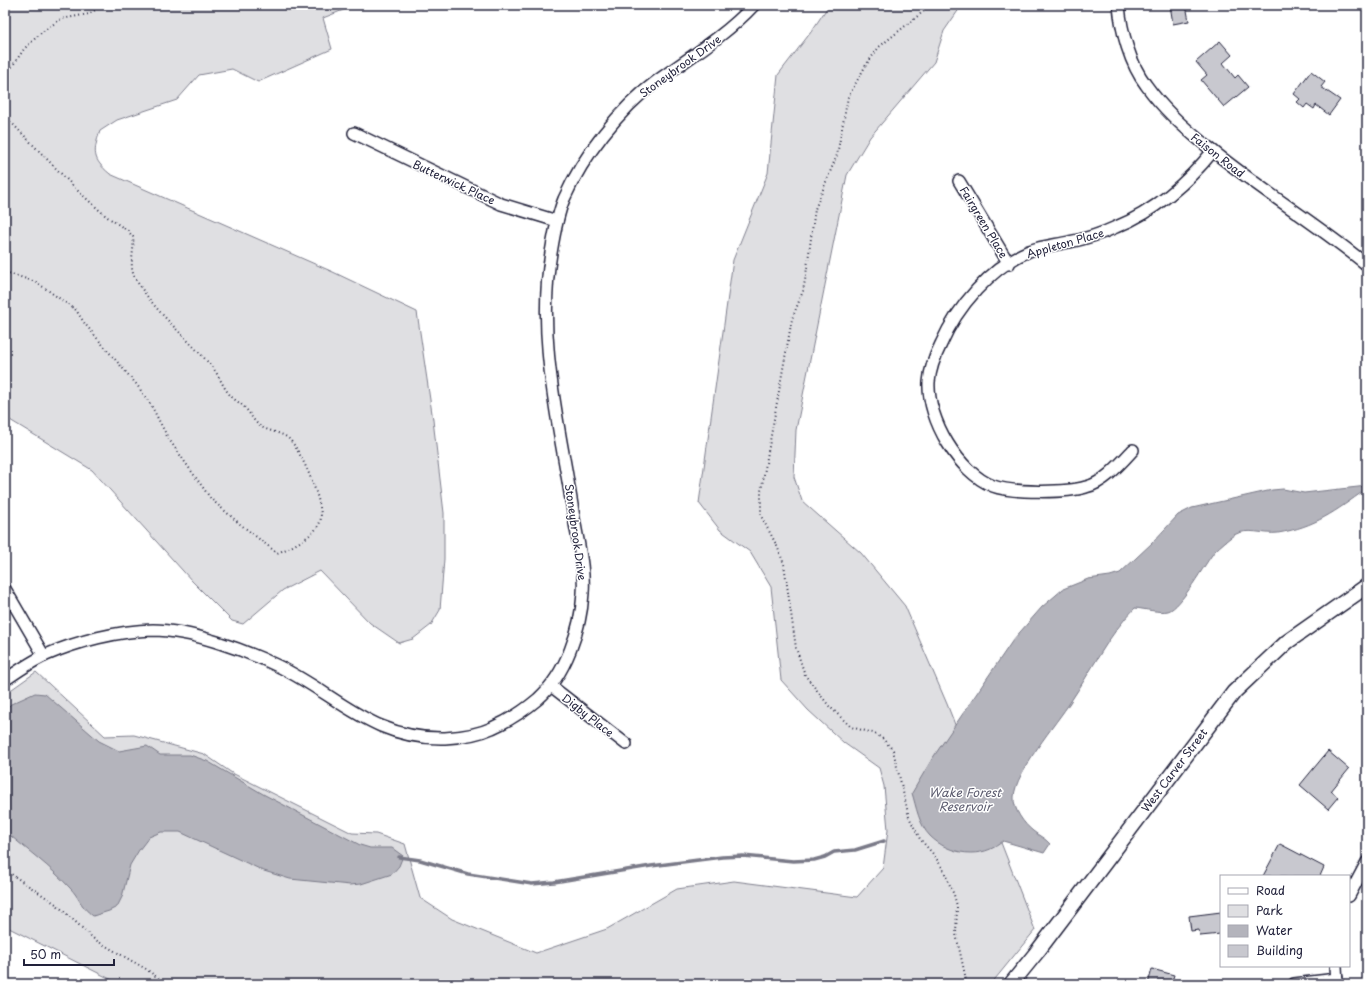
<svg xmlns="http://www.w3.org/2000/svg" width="1372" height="989" viewBox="0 0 1372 989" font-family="'Playpen Sans',sans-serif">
  <rect width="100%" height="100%" fill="#fff"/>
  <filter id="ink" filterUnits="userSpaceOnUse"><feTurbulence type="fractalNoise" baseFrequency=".025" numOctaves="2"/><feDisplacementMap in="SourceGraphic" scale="8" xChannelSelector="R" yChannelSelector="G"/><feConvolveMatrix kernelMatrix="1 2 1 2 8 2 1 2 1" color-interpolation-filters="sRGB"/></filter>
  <g filter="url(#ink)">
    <!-- green -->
    <g fill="#dfdfe2" stroke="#80808e">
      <path d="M 5,5 L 356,5 L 323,18 L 332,49 L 258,82 L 232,69 L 199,75 L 177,100 L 117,120 L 100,131 C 93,152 92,159 110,174 L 333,272 L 417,312 L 433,420 L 444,513 L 444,559 L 440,610 L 431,625 L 413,639 L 399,643 L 370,623 L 320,571 L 283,590 L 243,624 L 232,621 L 192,581 L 92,470 L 5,417 Z"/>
      <path d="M 829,5 L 962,5 L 944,31 L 934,62 L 870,137 L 847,175 L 796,430 L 794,477 L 802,501 L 861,553 L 905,606 L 947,704 L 1035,930 L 991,984 L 120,984 L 5,926 L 5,694 L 36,672 L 105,736 L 134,735 L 204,754 L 232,773 L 352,833 L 376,834 L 405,844 L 420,898 L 452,919 L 536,953 L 607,929 L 677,889 L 734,881 L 857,897 L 883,868 L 888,830 L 884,786 L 879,768 L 844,743 L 808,710 L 781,680 L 771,587 L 750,552 L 720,530 L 699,503 L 733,260 L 768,173 L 778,75 L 811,32 Z"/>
    </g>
    <!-- water -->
    <g fill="#b4b4bc" stroke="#7a7a88">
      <path d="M 1367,486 L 1365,490 C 1336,511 1315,527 1278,533 C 1263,535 1248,527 1234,535 C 1227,540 1221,545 1215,551 C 1205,563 1181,608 1168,611 C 1159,613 1145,609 1135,608 C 1108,635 1092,670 1071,701 C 1057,723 1015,772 1014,797 C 1013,809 1024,824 1033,831 C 1039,836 1045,838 1050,844 L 1044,853 L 1003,841 C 982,860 949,855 930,836 C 919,825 916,806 912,793 L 932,759 L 1013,640 L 1042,607 L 1063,589 L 1088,579 L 1110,576 L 1120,573 L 1152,543 L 1178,515 L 1192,508 L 1272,490 L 1283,489 L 1304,493 Z"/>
      <path d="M 35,693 L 45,694 L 99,741 L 119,751 L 147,746 L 160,755 L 190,755 L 207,761 L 263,794 L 360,845 L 370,848 L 392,848 L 403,856 L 399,866 L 392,874 L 361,884 L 350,885 L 290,879 L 264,871 L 180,832 L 161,832 L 149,837 L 139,850 L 130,865 L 122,897 L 117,907 L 109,911 L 93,916 C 79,905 80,898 70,888 C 51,867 27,850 5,831 L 5,710 L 11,704 Z"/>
    </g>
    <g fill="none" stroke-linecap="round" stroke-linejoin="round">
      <!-- stream -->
      <path stroke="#7a7a88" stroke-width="3.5" d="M 399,857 L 420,860 L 468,874 L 532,884 L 554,882 L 651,866 L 722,857 L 743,856 L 793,861 L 814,860 L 825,857 L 834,852 L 855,850 L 884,841"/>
    </g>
    <!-- building -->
    <g fill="#c8c8cf" stroke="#22223b">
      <path d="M 1170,5 L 1186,5 L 1189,21 L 1173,24 Z"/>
      <path d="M 1220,41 L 1232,55 L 1223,63 L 1235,78 L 1238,75 L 1248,87 L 1224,107 L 1201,80 L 1207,75 L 1196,62 Z"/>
      <path d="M 1311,71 L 1325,82 L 1321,87 L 1340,100 L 1329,115 L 1316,105 L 1314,109 L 1307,104 L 1304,108 L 1297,102 L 1300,99 L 1294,94 Z"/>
      <path d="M 1328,751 L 1349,769 L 1331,791 L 1338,797 L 1328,809 L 1300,785 Z"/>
      <path d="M 1280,844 L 1324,867 L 1320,876 L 1263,876 Z"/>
      <path d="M 1221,912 L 1221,934 L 1200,936 L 1199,930 L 1191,931 L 1189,916 Z"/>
      <path d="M 1152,969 L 1174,975 L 1171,984 L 1148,984 Z"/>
    </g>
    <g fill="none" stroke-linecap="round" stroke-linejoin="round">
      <defs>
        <g id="minor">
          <path d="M 1119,5 C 1121,31 1130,64 1146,85 C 1163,109 1185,129 1208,147 C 1259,189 1316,223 1367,265"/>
          <path d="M 354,133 L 501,204 L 557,221"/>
          <path d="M 959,181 L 1009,264"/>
          <path d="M 1133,450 C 1121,463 1104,483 1086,487 C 1067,493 1011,493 993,486 C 959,473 927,419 929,382 C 930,369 935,356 941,344 C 957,307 991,267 1029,251 C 1042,246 1055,245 1069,242 C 1085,239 1101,234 1116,227 C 1154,212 1188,182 1213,151"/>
          <path d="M 5,589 L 44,656"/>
          <path d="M 5,680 C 18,671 32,661 46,655 C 78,641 118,631 153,630 C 190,630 245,650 278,666 C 338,695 372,740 445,738 C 461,737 477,735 492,728 C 508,721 525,710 538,699 C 566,674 581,629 583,593 C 585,569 578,543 574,518 C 561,430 536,342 551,253 C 554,235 557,216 564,199 C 583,156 619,109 657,81 C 690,57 725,36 754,5"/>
          <path d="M 551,686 L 626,744"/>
          <path d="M 1349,896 L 1367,862"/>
          <path d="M 1336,966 L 1337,984"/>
          <path d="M 1294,984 L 1337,979"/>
        </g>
        <path id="tertiary" d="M 1011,984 L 1037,952 L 1234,692 L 1287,642 L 1367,586"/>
      </defs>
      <!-- minor casing -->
      <use href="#minor" stroke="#22223b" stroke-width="14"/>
      <!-- tertiary casing -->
      <use href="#tertiary" stroke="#22223b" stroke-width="17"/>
      <!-- path -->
      <g stroke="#22223b" stroke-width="2" stroke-dasharray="1 3" stroke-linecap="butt">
        <path d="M 929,5 L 924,11 L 879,47 L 866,65 L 848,97 L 837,155 L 815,209 L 806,275 L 803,291 L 792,319 L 761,491 L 761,516 L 777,546 L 784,564 L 796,648 L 805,675 L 829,706 L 851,727 L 873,733 L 882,738 L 893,750 L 909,817 L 920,839 L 934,855 L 943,869 L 954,895 L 957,906 L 956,934 L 967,984"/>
        <path d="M 5,77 L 24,49 L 42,32 L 61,19 L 89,14 L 103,5"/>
        <path d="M 5,116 L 79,192 L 106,216 L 128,231 L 133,237 C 135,252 128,265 135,278 C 155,313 188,338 213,368 C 220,377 223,388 231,396 C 235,401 241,403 245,408 C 251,414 253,421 260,426 C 269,432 283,432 290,440 C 301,451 326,507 320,522 C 315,536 290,548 277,553 L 240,524 L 211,499 L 168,438 L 151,405 L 137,385 L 85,324 L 76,310 L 36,282 L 5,272"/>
        <path d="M 5,870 L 56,904 L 94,939 L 146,969 L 166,984"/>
      </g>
      <!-- minor -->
      <use href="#minor" stroke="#fff" stroke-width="11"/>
      <!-- tertiary -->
      <use href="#tertiary" stroke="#fff" stroke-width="14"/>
    </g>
  </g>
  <g text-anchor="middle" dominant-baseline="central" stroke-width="3" stroke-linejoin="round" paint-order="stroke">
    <!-- street labels -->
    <g font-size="11" fill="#22223b" stroke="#fff">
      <text transform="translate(680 66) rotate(-36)">Stoneybrook Drive</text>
      <text transform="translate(1218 155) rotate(38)">Faison Road</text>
      <text transform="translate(454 182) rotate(25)">Butterwick Place</text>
      <text transform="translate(984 222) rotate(59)">Fairgreen Place</text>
      <text transform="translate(1065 243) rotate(-16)">Appleton Place</text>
      <text transform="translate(576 532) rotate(82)">Stoneybrook Drive</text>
      <text transform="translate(588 715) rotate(38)">Digby Place</text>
      <text transform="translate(1174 770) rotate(-53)">West Carver Street</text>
    </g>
    <!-- water labels -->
    <g font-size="12" font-style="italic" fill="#5c5c6f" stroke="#fff">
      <text x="965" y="792">Wake Forest<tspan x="965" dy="14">Reservoir</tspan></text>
    </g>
  </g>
  <!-- margin -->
  <rect width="1372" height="989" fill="none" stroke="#fff" stroke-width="20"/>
  <rect x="10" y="10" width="1352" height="969" fill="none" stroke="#22223b" stroke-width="1.5" filter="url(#ink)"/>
  <!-- legend -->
  <rect x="1220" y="875" width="130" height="92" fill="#ffffff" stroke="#a7a7b1"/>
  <rect x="1228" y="888" width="20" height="6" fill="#ffffff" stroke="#a7a7b1"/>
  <text x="1256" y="895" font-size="12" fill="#22223b">Road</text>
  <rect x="1228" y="905" width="20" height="12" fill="#dfdfe2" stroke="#a7a7b1"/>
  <text x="1256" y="915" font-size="12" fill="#22223b">Park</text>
  <rect x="1228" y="925" width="20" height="12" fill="#b4b4bc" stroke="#a7a7b1"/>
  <text x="1256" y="935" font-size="12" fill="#22223b">Water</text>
  <rect x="1228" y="945" width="20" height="12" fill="#c8c8cf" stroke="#a7a7b1"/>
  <text x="1256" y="955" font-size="12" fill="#22223b">Building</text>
  <!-- scale -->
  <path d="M24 959v6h90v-6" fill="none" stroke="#22223b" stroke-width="2"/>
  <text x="30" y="959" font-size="12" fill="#22223b" stroke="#ffffff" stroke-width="3" paint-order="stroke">50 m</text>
</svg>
